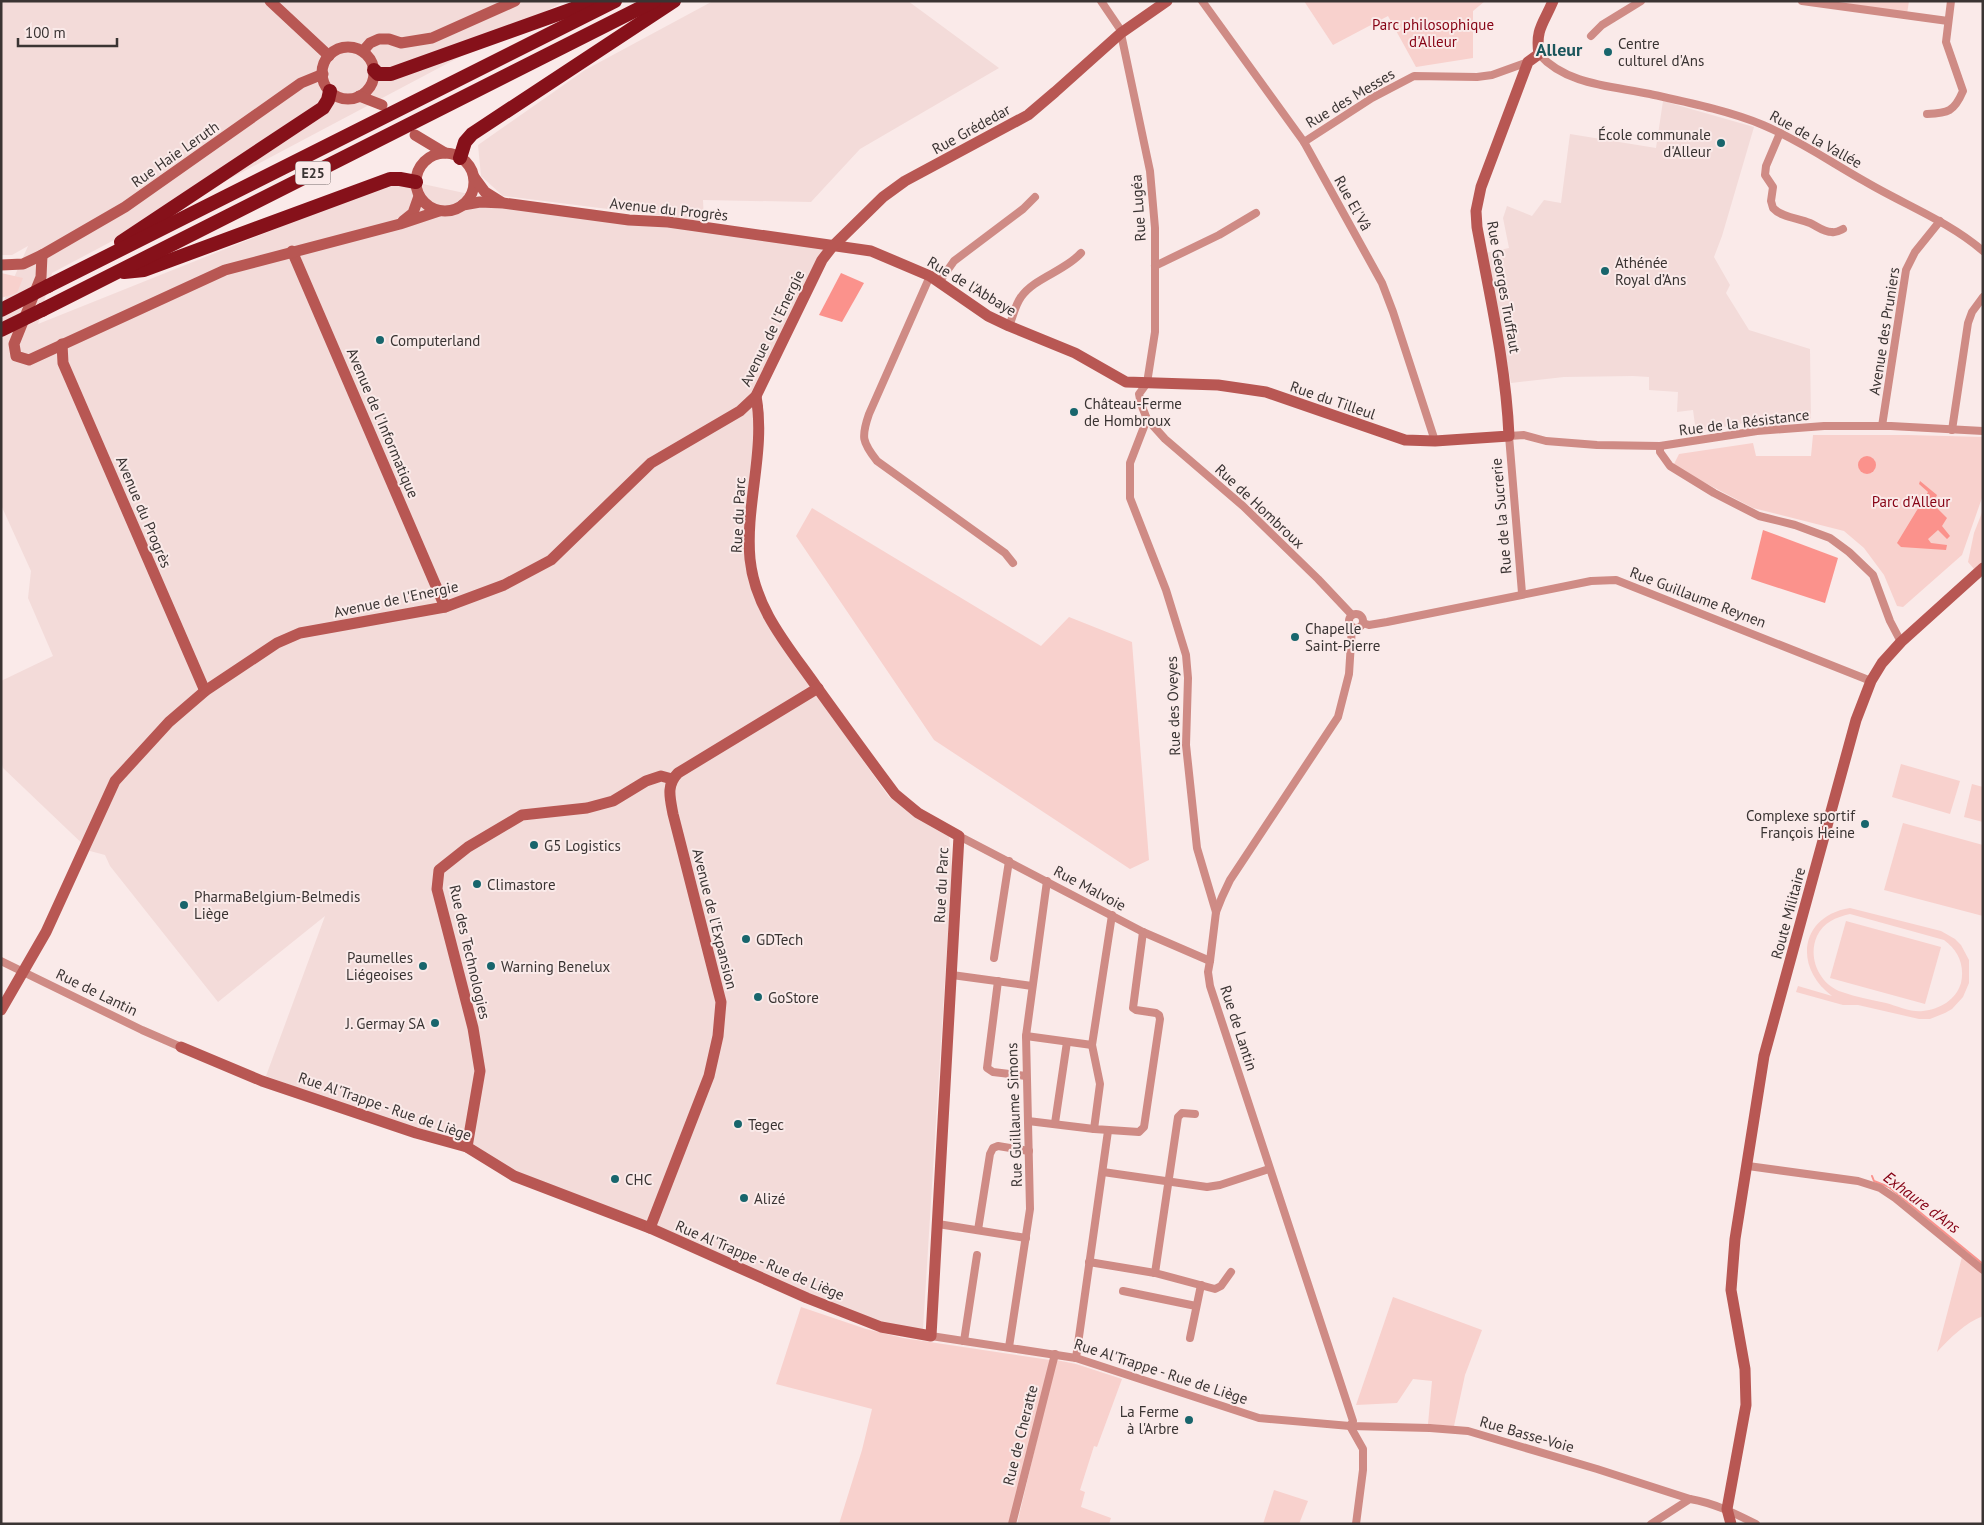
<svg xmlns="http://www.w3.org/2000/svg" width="1984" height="1525" viewBox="0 0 1984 1525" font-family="'PT Sans',sans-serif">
  <rect width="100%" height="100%" fill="#faeae9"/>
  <!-- built -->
  <g fill="#f3dbd9">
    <path d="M 1,1 L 565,1 L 52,273 L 38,324 L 400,179 L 575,217 L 689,225 L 827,248 L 762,377 L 745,554 L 758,604 L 835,721 L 889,797 L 949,836 L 952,867 L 923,1329 L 879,1324 L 636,1221 L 394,1123 L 266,1076 L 325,916 L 218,1002 L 110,866 L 105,855 L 90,851 L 3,768 L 1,761 L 1,681 L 53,656 L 28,598 L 31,571 L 1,505 L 1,307 L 28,246 L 12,255 L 1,255 Z"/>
    <path d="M 713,1 L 908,1 L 999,68 L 860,149 L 811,202 L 703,200 L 704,221 L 503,196 L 481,176 L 478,145 L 585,70 Z"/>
    <path d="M 1663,101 L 1754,127 L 1722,236 L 1714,257 L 1730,285 L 1726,293 L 1749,330 L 1810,349 L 1811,419 L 1760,420 L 1696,432 L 1693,410 L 1677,412 L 1678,392 L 1649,390 L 1649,377 L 1633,376 L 1564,377 L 1511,383 L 1486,253 L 1509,248 L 1503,218 L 1507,206 L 1532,216 L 1544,200 L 1561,203 L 1570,134 L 1656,148 Z"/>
  </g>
  <!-- green -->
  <g fill="#f8d1cd" fill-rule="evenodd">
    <path d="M 1304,1 L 1485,1 L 1473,11 L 1473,58 L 1416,67 L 1388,16 L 1333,45 Z"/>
    <path d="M 1804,1 L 1909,1 L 1907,14 Z"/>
    <path d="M 1,273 L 23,278 L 17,293 L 1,298 Z"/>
    <path d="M 1813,435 L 1908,435 L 1983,437 L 1983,495 L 1962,555 L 1903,607 L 1897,606 L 1884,575 L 1864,548 L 1844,531 L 1753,508 L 1673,466 L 1679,454 L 1753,443 L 1756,456 L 1811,456 Z"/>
    <path d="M 812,508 L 1041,646 L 1069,617 L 1132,642 L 1149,860 L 1130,869 L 934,740 L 796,536 Z"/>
    <path d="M 1983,510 L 1983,561 L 1974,569 L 1968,562 L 1974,533 Z"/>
    <path d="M 1901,764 L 1960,781 L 1950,814 L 1892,797 Z"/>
    <path d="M 1972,784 L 1983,787 L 1983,822 L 1964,817 Z"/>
    <path d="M 1903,823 L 1983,845 L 1983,916 L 1884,890 Z"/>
    <path d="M 1850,908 L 1941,931 L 1955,939 L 1961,945 L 1969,960 L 1969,983 L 1963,997 L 1952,1009 L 1945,1013 L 1930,1019 L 1919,1019 L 1858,1005 L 1843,1005 L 1796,992 L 1798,986 L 1832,996 C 1793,967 1800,916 1850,908 ZM 1850,914 L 1944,940 C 1958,950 1965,965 1961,983 C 1956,1000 1940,1009 1923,1011 C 1913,1013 1897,1006 1886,1003 C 1872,1000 1856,997 1842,992 C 1820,985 1807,958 1817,936 C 1823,923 1836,917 1850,914 Z"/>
    <path d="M 1846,921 L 1941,947 L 1925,1004 L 1830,978 Z"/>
    <path d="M 1962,1257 L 1983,1273 L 1983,1316 C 1965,1323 1950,1338 1937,1352 Z"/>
    <path d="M 1393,1297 L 1482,1330 L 1465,1375 L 1454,1426 L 1428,1424 L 1432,1381 L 1413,1379 L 1397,1403 L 1356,1405 Z"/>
    <path d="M 801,1307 L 866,1329 L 903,1338 L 1050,1360 L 1009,1524 L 839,1524 L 862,1450 L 872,1409 L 776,1384 Z"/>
    <path d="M 1056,1360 L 1076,1364 L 1122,1379 L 1097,1447 L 1094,1446 L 1080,1490 L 1085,1492 L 1081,1507 L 1111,1518 L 1109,1524 L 1017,1524 Z"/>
    <path d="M 1274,1490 L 1308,1501 L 1299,1524 L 1263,1524 Z"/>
  </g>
  <!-- water -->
  <g fill="#fb928c">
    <path d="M 841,273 L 864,283 L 842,322 L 819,315 Z"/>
    <circle cx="1867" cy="465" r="9"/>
    <path d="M 1920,481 L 1937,495 L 1933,504 L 1947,518 L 1942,526 L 1950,536 L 1947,539 L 1938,530 L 1928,539 L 1931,543 L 1947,545 L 1946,550 L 1901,547 L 1897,543 L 1928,492 L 1919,484 Z"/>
    <path d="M 1763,530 L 1838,558 L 1825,603 L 1751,579 Z"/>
  </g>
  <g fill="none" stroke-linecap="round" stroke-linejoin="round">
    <!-- stream -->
    <path stroke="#fb928c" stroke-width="2" d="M 1872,1176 L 1874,1181 L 1889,1187 L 1983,1264"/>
    <!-- street -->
    <g stroke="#cf8b85" stroke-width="8">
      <path d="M 1101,1 L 1120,29 L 1150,171 L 1155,228 L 1155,332 L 1147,383 L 1139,394 L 1141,404 L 1147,419 L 1165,439 L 1243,506 L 1318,579 L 1352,615"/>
      <path d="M 1202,1 L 1304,142 L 1382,283 L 1393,312 L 1435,441"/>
      <path d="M 1802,1 L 1948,21"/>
      <path d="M 1591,36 L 1602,25 L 1641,1"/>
      <path d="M 1539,54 C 1566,85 1612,86 1650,94 C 1686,102 1730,111 1763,125 C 1799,140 1832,163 1866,182 C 1905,205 1948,221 1983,251"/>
      <path d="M 1927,114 C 1948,113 1954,112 1963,91 L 1946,42 L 1951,1"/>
      <path d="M 1780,133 L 1766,166 L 1765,175 L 1773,187 L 1771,201 L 1773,208 C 1781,217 1798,218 1810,223 C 1817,226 1823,232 1832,232 C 1836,233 1839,231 1843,229"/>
      <path d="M 1304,142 L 1372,98 L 1414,76 L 1477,77 L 1492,75 L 1528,62"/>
      <path d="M 1155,266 L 1219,235 L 1256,213"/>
      <path d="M 930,276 L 869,414 C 861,437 862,442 877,461 L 1005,553 L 1013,563"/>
      <path d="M 940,281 L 954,261 L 1023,209 L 1035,197"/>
      <path d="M 1009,326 C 1013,317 1015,305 1021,297 C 1034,278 1065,271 1081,253"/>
      <path d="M 1147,419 L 1130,463 L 1130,498 L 1166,590 L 1186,655 L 1188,678 L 1186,745 L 1197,848 L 1216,912"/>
      <path d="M 1882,426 L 1906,270 L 1915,252 L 1940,221"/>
      <path d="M 1952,430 L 1968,323 L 1972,312 L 1983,297"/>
      <path d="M 1660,446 L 1660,452 L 1670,466 L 1714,493 L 1759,516 L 1795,525 L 1830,538 L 1849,552 L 1873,575 L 1890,621 L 1901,642"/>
      <path d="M 1522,593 L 1509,436 L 1524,435 L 1546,441 L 1597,445 L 1660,446 L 1757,431 L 1824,426 L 1891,426 L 1983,431"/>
      <circle cx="1356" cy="621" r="7"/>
      <path d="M 1363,623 L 1369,625 L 1387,622 L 1591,581 L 1616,580 L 1871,681"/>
      <path d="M 959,836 L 1143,932 L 1210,961"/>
      <path d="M 1112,915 L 1092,1045 L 1100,1084 L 1094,1129 L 1139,1132 L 1144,1127 L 1160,1019 L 1159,1015 L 1156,1013 L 1136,1010 L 1133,1008 L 1143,932"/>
      <path d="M 994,958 L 1009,861"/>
      <path d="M 1,961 L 142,1030 L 181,1047"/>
      <path d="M 952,975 L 1032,986"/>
      <path d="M 998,981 L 987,1068 L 993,1072 L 1026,1076"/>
      <path d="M 1026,1036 L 1092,1045"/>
      <path d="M 1028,1121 L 1094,1129"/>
      <path d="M 1055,1123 L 1067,1042"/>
      <path d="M 1748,1166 L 1858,1181 L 1880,1188 L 1895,1198 L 1983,1270"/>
      <path d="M 1103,1172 L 1207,1187 L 1220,1185 L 1269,1169"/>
      <path d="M 938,1224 L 1026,1238"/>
      <path d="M 978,1230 L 990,1154 L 993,1148 L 998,1146 L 1029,1151"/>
      <path d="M 1089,1262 L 1155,1273 L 1215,1289 L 1221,1286 L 1231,1272"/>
      <path d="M 1155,1273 L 1178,1117 L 1182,1113 L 1195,1114"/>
      <path d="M 1123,1291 L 1196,1306"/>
      <path d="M 931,1336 L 1076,1358 L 1259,1418 L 1350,1426 L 1430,1428 L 1468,1431 L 1597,1469 L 1690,1499"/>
      <path d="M 1190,1338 L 1201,1285"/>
      <path d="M 964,1341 L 977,1255"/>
      <path d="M 1009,1347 L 1030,1209 L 1026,1036 L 1047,881"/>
      <path d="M 1076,1358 L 1108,1131"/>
      <path d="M 1350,1426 L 1353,1421 L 1210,986 L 1208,972 L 1210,961 L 1216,912 L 1222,897 L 1230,880 L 1338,717 L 1349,674 L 1352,627"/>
      <path d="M 1350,1426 L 1363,1449 L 1363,1470 L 1356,1524"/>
      <path d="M 1012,1524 L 1055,1354"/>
      <path d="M 1651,1524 L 1690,1499 C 1714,1503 1734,1513 1756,1524"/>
    </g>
    <!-- secondary -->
    <g stroke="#b85753" stroke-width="11">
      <path d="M 270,1 L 329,56"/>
      <circle cx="348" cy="73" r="26"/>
      <path d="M 363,51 L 370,43 L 379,39 L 389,39 L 401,43 L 432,38 L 515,1"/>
      <path d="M 359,96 L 382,105"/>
      <path d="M 415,135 L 445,153"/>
      <circle cx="445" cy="182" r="29"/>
      <path d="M 474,177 L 485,192 L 501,202"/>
      <path d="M 463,205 L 480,202 L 503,203 L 629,220 L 668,222 L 871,251 L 930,276 L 988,316 L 1009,326 L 1075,353 L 1126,382 L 1218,385 L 1266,392 L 1405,440 L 1435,441 L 1509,436 C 1506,366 1490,297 1477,227 L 1476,211 L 1481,187 L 1528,62 L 1539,54 C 1535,29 1544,23 1553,1"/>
      <path d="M 403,221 L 413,213 L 419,196"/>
      <path d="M 292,251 L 445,607"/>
      <path d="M 42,255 L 41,277 L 14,344 L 16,356 L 29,360 L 225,270 L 400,224 L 439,211"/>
      <path d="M 1,265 L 23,264 L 42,255 L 125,207 L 301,83 L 323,74"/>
      <path d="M 62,344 L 63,363 L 205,691"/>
      <path d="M 1,1010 L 46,932 L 115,781 L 169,722 L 205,691 L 277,643 L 300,633 L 445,607 L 504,585 L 551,560 L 651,463 L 740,411 L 756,396 L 822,260 L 832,247 L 883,197 L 905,181 L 1028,115 L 1055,92 L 1121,33 L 1167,1"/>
      <path d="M 181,1047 L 262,1081 L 416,1133 L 467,1147 L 514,1176 L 650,1228 L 807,1298 L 881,1327 L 931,1336 L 959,836 L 918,813 L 895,794 C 868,758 842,722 816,686 C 788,646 755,609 750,559 C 745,505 766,450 756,396"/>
      <path d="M 467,1147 L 480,1071 L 473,1028 L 437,889 L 439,870 L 468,847 L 522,815 L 587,808 L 613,801 L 646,781 L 661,776 L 672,779"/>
      <path d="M 650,1228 L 709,1076 L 718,1036 L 721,1002 L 673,814 C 670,798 666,785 678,773 L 818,688"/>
      <path d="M 1731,1524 L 1727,1509 L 1746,1405 L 1745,1369 L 1731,1290 L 1735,1239 L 1764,1056 L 1856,720 L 1871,681 L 1882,663 L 1901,642 L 1983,568"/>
    </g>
    <!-- highway -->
    <g stroke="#86111a" stroke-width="14">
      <path d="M 374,70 L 378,74 L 391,74 L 595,1"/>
      <path d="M 460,158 L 465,142 L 472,134 L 674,1"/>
      <path d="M 121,242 L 323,108 L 328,100 L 330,91"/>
      <path d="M 124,272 L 144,270 L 390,179 L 400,179 L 416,182"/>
      <path d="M 48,286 L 615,1"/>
      <path d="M 42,310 L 654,1"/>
    </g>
    <!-- highway-bridge -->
    <g stroke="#86111a" stroke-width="14">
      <path d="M 1,310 L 48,286"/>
      <path d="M 1,330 L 42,310"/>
    </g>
  </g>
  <!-- markers -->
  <g fill="#18656c" stroke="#faeae9" stroke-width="2">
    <circle cx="1608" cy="52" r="5"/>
    <circle cx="1721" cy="143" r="5"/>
    <circle cx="1605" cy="271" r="5"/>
    <circle cx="380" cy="340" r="5"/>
    <circle cx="1074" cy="412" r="5"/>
    <circle cx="1295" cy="637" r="5"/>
    <circle cx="1865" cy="824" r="5"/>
    <circle cx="534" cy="845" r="5"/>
    <circle cx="477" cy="884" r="5"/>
    <circle cx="184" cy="905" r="5"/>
    <circle cx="746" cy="939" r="5"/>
    <circle cx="423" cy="966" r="5"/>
    <circle cx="491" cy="966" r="5"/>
    <circle cx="758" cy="997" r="5"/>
    <circle cx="435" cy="1023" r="5"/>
    <circle cx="738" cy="1124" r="5"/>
    <circle cx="615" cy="1179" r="5"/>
    <circle cx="744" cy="1198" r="5"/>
    <circle cx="1189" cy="1420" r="5"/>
  </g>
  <g text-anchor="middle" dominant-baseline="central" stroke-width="4" stroke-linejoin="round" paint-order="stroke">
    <!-- shield labels -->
    <rect fill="#faeae9" stroke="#746b6a" stroke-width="1" x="295.5" y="161.5" width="35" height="23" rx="4"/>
    <g font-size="14" font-weight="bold" fill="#3a3433">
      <text x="313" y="173">E25</text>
    </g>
    <!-- park labels -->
    <g font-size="15" fill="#870315" stroke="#faeae9">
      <text x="1433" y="24">Parc philosophique<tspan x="1433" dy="17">d'Alleur</tspan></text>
      <text x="1911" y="501">Parc d'Alleur</text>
    </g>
    <!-- poi labels -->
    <g font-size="15" fill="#3a3433" stroke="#faeae9" text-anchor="start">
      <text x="1618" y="43">Centre<tspan x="1618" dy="17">culturel d'Ans</tspan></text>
      <text x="1711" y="134" text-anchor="end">École communale<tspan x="1711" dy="17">d'Alleur</tspan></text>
      <text x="1615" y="262">Athénée<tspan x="1615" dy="17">Royal d’Ans</tspan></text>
      <text x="390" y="340">Computerland</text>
      <text x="1084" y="403">Château-Ferme<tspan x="1084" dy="17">de Hombroux</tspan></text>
      <text x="1305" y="628">Chapelle<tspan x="1305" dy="17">Saint-Pierre</tspan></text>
      <text x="1855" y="815" text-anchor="end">Complexe sportif<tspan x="1855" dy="17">François Heine</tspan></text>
      <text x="544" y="845">G5 Logistics</text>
      <text x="487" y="884">Climastore</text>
      <text x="194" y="896">PharmaBelgium-Belmedis<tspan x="194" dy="17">Liège</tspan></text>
      <text x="756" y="939">GDTech</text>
      <text x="413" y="957" text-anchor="end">Paumelles<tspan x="413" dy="17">Liégeoises</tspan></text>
      <text x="501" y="966">Warning Benelux</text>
      <text x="768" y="997">GoStore</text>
      <text x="425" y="1023" text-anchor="end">J. Germay SA</text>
      <text x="748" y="1124">Tegec</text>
      <text x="625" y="1179">CHC</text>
      <text x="754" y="1198">Alizé</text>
      <text x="1179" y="1411" text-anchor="end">La Ferme<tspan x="1179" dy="17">à l'Arbre</tspan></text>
    </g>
    <!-- street labels -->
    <g font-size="15" fill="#3a3433" stroke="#faeae9">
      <text transform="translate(1350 98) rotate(-31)">Rue des Messes</text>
      <text transform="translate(971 129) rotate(-29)">Rue Grédedar</text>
      <text transform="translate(1816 139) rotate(29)">Rue de la Vallée</text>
      <text transform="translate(175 154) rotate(-35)">Rue Haie Leruth</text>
      <text transform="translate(1353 203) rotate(61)">Rue El'Vâ</text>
      <text transform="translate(1138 208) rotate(-94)">Rue Lugéa</text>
      <text transform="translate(669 209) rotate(6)">Avenue du Progrès</text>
      <text transform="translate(972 286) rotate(31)">Rue de l'Abbaye</text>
      <text transform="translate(1504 287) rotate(80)">Rue Georges Truffaut</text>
      <text transform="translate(772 328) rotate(-64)">Avenue de l'Energie</text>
      <text transform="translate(1884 331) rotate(-81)">Avenue des Pruniers</text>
      <text transform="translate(1333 400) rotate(19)">Rue du Tilleul</text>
      <text transform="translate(1744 422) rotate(-7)">Rue de la Résistance</text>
      <text transform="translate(383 423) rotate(67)">Avenue de l'Informatique</text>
      <text transform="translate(1260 506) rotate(43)">Rue de Hombroux</text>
      <text transform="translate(144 512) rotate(67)">Avenue du Progrès</text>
      <text transform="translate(738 515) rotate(-87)">Rue du Parc</text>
      <text transform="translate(1501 516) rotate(-95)">Rue de la Sucrerie</text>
      <text transform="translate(1698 597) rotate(21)">Rue Guillaume Reynen</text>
      <text transform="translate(396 599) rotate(-12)">Avenue de l'Energie</text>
      <text transform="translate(1173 706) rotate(-92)">Rue des Oveyes</text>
      <text transform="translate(941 885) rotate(-87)">Rue du Parc</text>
      <text transform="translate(1090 888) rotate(28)">Rue Malvoie</text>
      <text transform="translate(1788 913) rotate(-75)">Route Militaire</text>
      <text transform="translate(715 919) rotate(76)">Avenue de l'Expansion</text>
      <text transform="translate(470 952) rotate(77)">Rue des Technologies</text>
      <text transform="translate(97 992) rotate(26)">Rue de Lantin</text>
      <text transform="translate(1239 1028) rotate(72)">Rue de Lantin</text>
      <text transform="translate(385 1106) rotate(19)">Rue Al'Trappe - Rue de Liège</text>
      <text transform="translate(1014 1115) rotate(-92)">Rue Guillaume Simons</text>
      <text transform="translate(760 1260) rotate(23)">Rue Al'Trappe - Rue de Liège</text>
      <text transform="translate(1161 1371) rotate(18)">Rue Al'Trappe - Rue de Liège</text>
      <text transform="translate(1527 1434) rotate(16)">Rue Basse-Voie</text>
      <text transform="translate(1020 1435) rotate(-76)">Rue de Cheratte</text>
    </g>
    <!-- water labels -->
    <g font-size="16" font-style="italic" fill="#850013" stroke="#faeae9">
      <text transform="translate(1922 1202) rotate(37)">Exhaure d'Ans</text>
    </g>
    <!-- quarter labels -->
    <g font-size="18" font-weight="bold" fill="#1b565c" stroke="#faeae9">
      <text x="1559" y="49">Alleur</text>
    </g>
  </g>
  <!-- border -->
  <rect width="1984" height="1525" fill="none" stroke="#3a3433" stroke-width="5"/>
  <!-- scale -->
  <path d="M18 38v8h99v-8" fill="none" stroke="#3a3433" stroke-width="2.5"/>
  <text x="25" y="38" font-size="15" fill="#3a3433" stroke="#faeae9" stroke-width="4" paint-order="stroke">100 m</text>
</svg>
